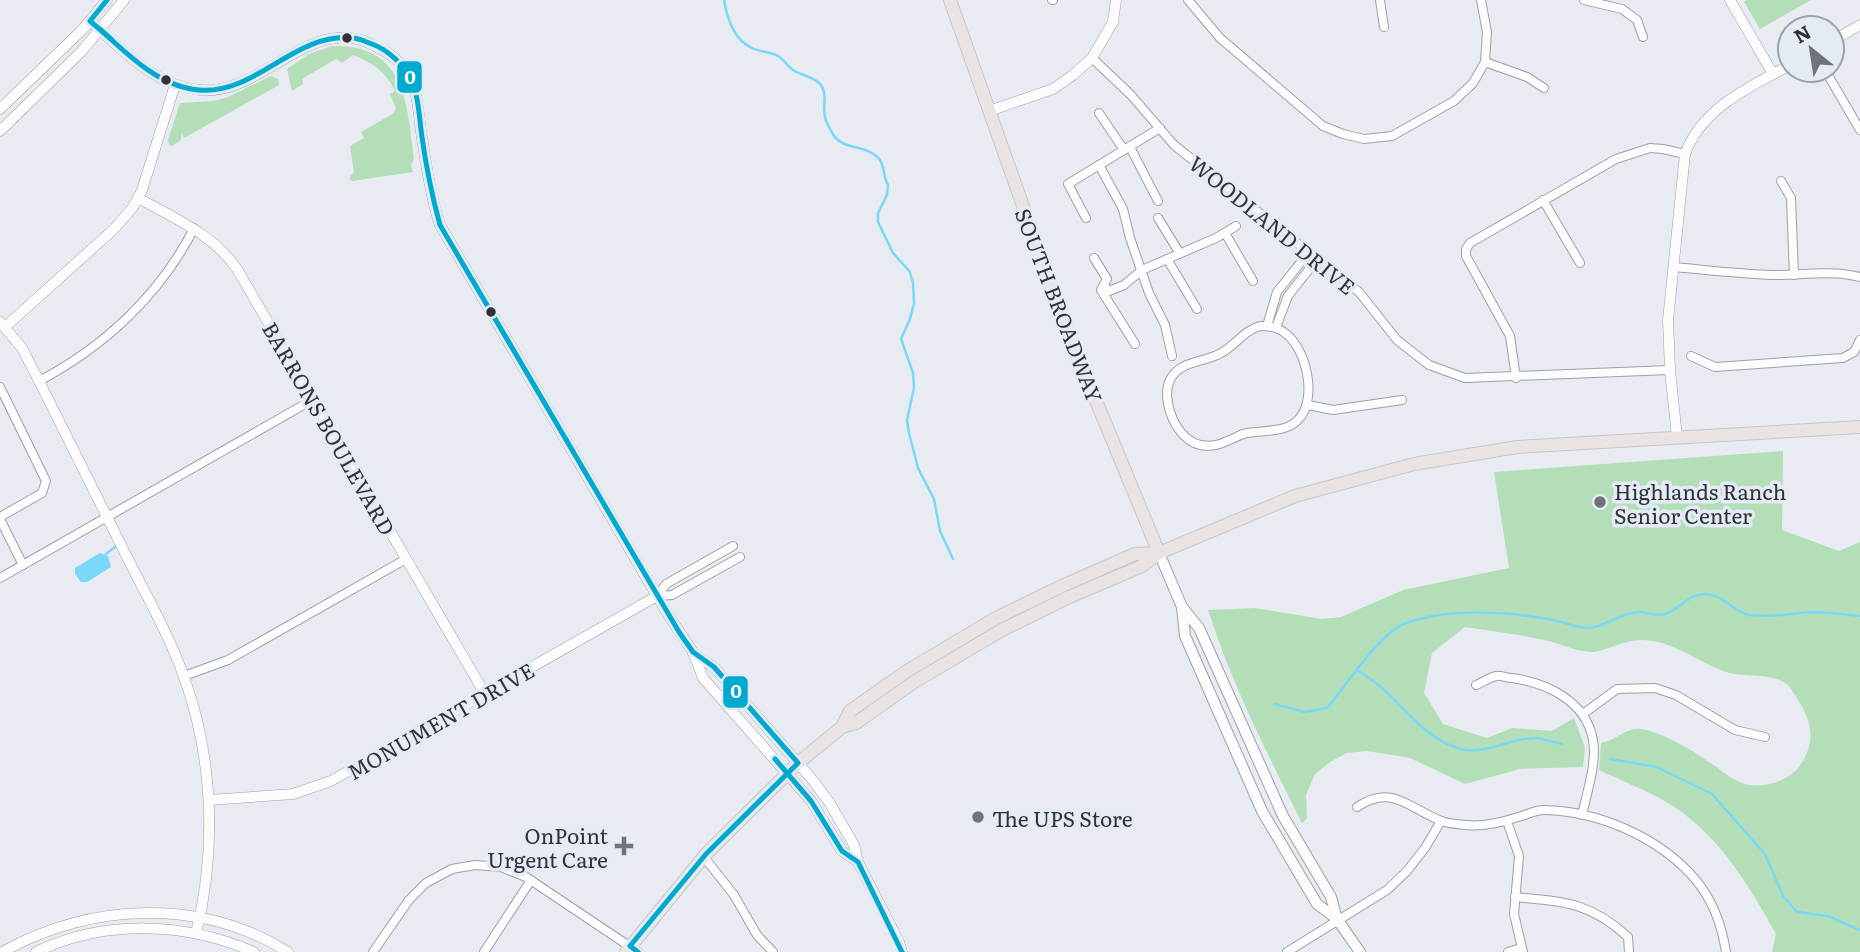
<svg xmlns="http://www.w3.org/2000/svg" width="1860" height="952" viewBox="0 0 1860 952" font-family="Literata,serif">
  <rect width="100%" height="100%" fill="#e8ecf2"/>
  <!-- green -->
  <g fill="#b3deb8">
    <path d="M 1747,0 L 1811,0 L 1760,29 L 1744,2 Z"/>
    <path d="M 332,46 C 405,44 407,102 414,158 L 411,166 L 413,172 L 353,181 L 350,180 L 350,176 L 354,173 L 350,146 L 364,138 L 361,132 L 394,113 L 396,108 L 390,94 L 395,91 C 386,72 372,62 353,55 L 342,63 L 336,59 L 302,79 L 303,84 L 292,91 L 287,69 L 309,54 Z"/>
    <path d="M 271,76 L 278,79 L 279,85 L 184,138 L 182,132 L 181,140 L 172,146 L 169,145 L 168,140 L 180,103 L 214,101 L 228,97 Z"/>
    <path d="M 1783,451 L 1782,530 L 1839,551 L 1860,542 L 1860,952 L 1772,952 L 1776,934 C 1747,882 1716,830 1663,800 C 1643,789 1620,780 1599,770 L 1601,743 C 1615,741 1627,727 1640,729 C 1661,731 1695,752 1712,764 C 1730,776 1740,788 1763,785 C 1782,783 1797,774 1805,757 C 1816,736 1809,717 1797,698 C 1794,694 1791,688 1788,685 C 1772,672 1744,678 1726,672 C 1698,662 1672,640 1641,640 C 1623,640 1602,653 1590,652 C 1574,651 1560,643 1544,640 C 1518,634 1491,631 1465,627 L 1432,653 L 1424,693 L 1443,724 L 1487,738 L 1512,728 L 1552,731 L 1574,718 L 1585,748 L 1583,767 L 1520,769 L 1465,784 L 1410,758 L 1367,751 L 1347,753 L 1330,762 L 1315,774 L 1306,795 L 1307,818 L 1302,823 C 1267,753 1232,685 1208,610 L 1255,608 L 1322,619 L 1341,617 L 1403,590 L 1509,568 L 1494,472 Z"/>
  </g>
  <!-- water -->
  <path fill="#79d8f7" d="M 100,553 L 108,556 L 111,567 L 87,582 L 81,582 L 75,574 L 75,568 Z"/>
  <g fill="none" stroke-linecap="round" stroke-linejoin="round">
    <!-- stream -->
    <g stroke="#79d8f7" stroke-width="2.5">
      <path d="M 724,0 C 727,18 734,40 752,48 C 760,52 769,51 778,56 C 784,59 787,66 793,70 C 802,76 814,76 821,85 C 828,95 822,106 825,117 C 826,122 831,131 834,136 C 845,151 868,144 880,160 C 885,168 883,177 888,185 L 887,195 L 878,213 L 878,222 L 893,253 L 910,272 L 913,283 L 914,303 L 910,319 L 901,339 L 913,373 L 914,388 L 907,420 L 909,433 L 918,468 L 934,499 L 940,531 L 953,559"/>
      <path d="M 106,554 L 115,547"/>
      <path d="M 1358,671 C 1396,691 1418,738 1461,749 C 1486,755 1513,737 1536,738 C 1544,739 1554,742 1562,744"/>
      <path d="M 1274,704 L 1305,712 L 1327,708 C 1347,685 1379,633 1406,623 C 1448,608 1498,611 1543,618 C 1554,619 1581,629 1589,628 C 1607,626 1621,612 1639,612 C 1649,612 1655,617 1665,614 C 1680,609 1689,593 1707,594 C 1724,595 1733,612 1749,615 C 1771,618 1791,613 1812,612 C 1828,612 1844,614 1860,616"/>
      <path d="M 1610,759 L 1657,767 L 1712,794 L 1765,854 L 1783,896 L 1797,912 L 1828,916 L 1860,930"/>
    </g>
    <defs>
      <g id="minor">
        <path d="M 1052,0 L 1053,0"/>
        <path d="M 1188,0 L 1220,38 L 1323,126 L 1343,134 L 1364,139 L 1392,136 L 1454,101 L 1473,83 L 1485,62 L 1487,32 L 1481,0"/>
        <path d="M 1380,0 L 1384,27"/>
        <path d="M 1584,0 L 1622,9 L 1637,20 L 1643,37"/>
        <path d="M 1092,58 L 1131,95 L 1174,145 L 1359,292 L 1397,340 L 1429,365 L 1465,378 L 1670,370"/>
        <path d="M 1485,62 L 1527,77 L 1544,88"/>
        <path d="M 1825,70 L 1860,130"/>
        <path d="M 1099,113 L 1124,150"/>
        <path d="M 1130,147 L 1158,201"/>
        <path d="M 1099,165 L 1123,209 L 1130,238 L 1149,293 L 1165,325 L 1172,356"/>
        <path d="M 1781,181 L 1791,198 L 1794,275"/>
        <path d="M 1543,200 L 1580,263"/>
        <path d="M 1086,218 L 1068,184 L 1160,128"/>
        <path d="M 1158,218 L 1179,252"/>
        <path d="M 1225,233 L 1253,281"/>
        <path d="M 1094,258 L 1107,279 L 1101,290 L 1135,344"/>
        <path d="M 1167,259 L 1197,309"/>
        <path d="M 1674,267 C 1707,270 1740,274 1773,275 C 1802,275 1831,270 1860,277"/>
        <path d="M 1104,285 L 1109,291 L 1124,285 L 1142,270 L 1216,238 L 1236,226"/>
        <path d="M 1260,326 C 1270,326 1278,327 1285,333 C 1307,349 1318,400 1298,420 C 1285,433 1263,430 1247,433 C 1240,434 1234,439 1227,441 C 1219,445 1210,447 1201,445 C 1177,441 1160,401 1170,380 C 1180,360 1204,363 1221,353 C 1236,345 1243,331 1260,326 Z"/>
        <path d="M 1267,326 L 1277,292 L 1309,252"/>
        <path d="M 1276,327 L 1288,296 L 1318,258"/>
        <path d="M 1691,356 L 1715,367 L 1843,358 L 1854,352 L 1860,340"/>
        <path d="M 1516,378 L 1510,336 L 1466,256 L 1466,249 L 1470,243 L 1616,159 L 1650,148 L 1663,149 L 1685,154"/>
        <path d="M 39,381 C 104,347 161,294 194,228"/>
        <path d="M 0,387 L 46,481 L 42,493 L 0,517"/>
        <path d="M 1308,405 L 1333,410 L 1402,400"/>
        <path d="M 0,519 L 23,565"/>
        <path d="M 0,578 L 314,399"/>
        <path d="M 657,596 L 672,595 L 740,557"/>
        <path d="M 657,596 L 666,584 L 733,546"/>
        <path d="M 184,676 L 228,660 L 406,559"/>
        <path d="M 1476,685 C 1482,683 1490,677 1496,676 C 1500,675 1507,678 1512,678 C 1547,683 1586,701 1593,740 C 1597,763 1587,792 1582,815"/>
        <path d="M 1583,714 L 1617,689 L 1655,688 L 1676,695 L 1735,730 L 1765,737"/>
        <path d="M 1357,807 C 1391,784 1408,807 1439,820 C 1447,824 1457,824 1466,825 C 1482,827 1503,822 1518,817 C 1526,815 1535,810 1544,810 C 1598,811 1659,837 1695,879 C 1712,899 1722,926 1726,952"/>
        <path d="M 1507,821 L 1519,856 L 1514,914 L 1523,952"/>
        <path d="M 704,857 L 734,895 L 757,935 L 773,952"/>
        <path d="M 1515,897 C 1565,902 1590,902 1628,937 L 1629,952"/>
        <path d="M 373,952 L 409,900 L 426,883 L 452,869 L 475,865 L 501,867 L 526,877 L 638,952"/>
        <path d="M 484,952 L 531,880"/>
        <path d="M 1287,952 L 1387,890 L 1407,871 L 1425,848 L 1441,821"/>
        <path d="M 1508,952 L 1521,948"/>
      </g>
      <g id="tertiary">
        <path d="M 1730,0 L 1773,74"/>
        <path d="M 90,21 C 123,50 154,86 200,90 C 264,96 313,9 377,47 C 387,52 399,60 406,70 C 418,88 418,111 421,131 C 426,163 430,194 440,225 L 667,613 L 693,652 L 703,678 L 811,801 L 842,851 L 858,862"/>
        <path d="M 1832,41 L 1860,25"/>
        <path d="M 0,109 L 82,30 L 107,0"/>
        <path d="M 989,111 L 1053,89 L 1073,75 L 1092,58 L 1113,22 L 1116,0"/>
        <path d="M 0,131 L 82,51 L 124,0"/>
        <path d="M 138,198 C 174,218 213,234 237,269 L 485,694"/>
        <path d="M 0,322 L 22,348 L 39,381 C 67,436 94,492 122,547 C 143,590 168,632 184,677 C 213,757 217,850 196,933"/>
        <path d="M 5,327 L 114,229 L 133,207 L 142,190 L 175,85"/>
        <path d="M 1677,437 L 1670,370 L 1668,320 L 1685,154 C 1702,108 1749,87 1790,65"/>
        <path d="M 693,653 L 714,667 L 811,778 L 829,802 L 854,845 L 858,862 L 899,942 L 902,952"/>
        <path d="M 209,800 L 293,794 L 331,781 L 657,596"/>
        <path d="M 2,952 C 91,903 200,897 288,952"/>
        <path d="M 36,952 C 105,919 185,922 254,952"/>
      </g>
      <g id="secondary">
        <path d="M 1159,553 L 1182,607 L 1199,628 L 1283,816 L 1331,897 L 1337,919 L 1360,952"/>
        <path d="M 1182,607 L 1185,636 L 1262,811 L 1317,904 L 1337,919"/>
      </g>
      <g id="primary">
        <path d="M 950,0 L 1068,333 L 1159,553"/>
        <path d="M 842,727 L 850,711 L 907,671 L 996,618 L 1062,586 L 1135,554 L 1159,553"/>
        <path d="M 626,952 L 706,854 L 798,763 L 842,727 L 856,723 L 914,682 L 1002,630 L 1067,598 L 1142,566 L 1159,553 L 1295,496 L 1414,464 L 1517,447 L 1860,427"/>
      </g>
    </defs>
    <!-- minor casing -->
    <use href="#minor" stroke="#9da0a4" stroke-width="10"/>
    <!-- tertiary casing -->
    <use href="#tertiary" stroke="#9da0a4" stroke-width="11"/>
    <!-- secondary casing -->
    <use href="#secondary" stroke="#9da0a4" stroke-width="12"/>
    <!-- primary casing -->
    <use href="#primary" stroke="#c6c7ca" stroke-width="14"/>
    <!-- minor -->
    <use href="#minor" stroke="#fcfcfd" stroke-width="8"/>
    <!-- tertiary -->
    <use href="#tertiary" stroke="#fcfcfd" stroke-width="10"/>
    <!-- secondary -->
    <use href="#secondary" stroke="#fcfcfd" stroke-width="10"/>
    <!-- primary -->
    <use href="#primary" stroke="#e9e4e3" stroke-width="12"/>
    <defs>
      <g id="bus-1">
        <path d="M 107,0 L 90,21 L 111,39"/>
        <path d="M 101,30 C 128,55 160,87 199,90 C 256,95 295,32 352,38 C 359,38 366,42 372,44 C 388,50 403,64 411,79 C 419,97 419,117 422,137 C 426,166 432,196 440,225 L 679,632 L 693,652 L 714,667 L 798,763 L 706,854 L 630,946 L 638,952"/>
        <path d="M 775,759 L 811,801 L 842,851 L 858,862 L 902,952"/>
      </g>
    </defs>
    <!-- bus-1 casing -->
    <use href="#bus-1" stroke="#e5ebf5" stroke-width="10"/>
    <!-- bus-1 -->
    <use href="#bus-1" stroke="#00a9ce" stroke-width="5"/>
  </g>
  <!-- markers -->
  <g fill="#303236" stroke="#e5ebf5" stroke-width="2.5">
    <circle cx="347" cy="38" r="6"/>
    <circle cx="166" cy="80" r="6"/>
    <circle cx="491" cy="312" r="6"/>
  </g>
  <g fill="#707378" stroke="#e5ebf5" stroke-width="2.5">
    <circle cx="1600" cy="502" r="7"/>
    <circle cx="978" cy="817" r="7"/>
    <path d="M620.5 835.5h7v7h7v7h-7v7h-7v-7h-7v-7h7z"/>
  </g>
  <g text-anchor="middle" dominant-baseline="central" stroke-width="7" stroke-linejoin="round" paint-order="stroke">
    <!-- street labels -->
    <g font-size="21" fill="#303236" stroke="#e5ebf5">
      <text transform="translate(1273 224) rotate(39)">WOODLAND DRIVE</text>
      <text transform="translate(1060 305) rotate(69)">SOUTH BROADWAY</text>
      <text transform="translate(330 428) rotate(60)">BARRONS BOULEVARD</text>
      <text transform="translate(440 720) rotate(-30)">MONUMENT DRIVE</text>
    </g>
    <!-- poi labels -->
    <g font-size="21" fill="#303236" stroke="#e5ebf5" text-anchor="start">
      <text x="1614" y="490">Highlands Ranch<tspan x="1614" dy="24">Senior Center</tspan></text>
      <text x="992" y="817">The UPS Store</text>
      <text x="608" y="834" text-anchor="end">OnPoint<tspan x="608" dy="24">Urgent Care</tspan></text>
    </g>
  </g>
  <g stroke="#e5ebf5" stroke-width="2.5">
    <rect x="396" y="60" width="27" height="34" rx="7" fill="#00a9ce"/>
    <rect x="722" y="675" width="27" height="34" rx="7" fill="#00a9ce"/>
  </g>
  <g font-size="19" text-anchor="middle" font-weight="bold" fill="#fff">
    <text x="410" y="84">0</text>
    <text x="736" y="698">0</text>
  </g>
  <!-- north arrow -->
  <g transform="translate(1811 49) rotate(330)"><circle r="33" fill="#e5ebf5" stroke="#9da1a9" stroke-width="2"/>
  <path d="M0-5L12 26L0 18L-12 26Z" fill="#707378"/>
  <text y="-10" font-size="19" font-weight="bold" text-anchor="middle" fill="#303236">N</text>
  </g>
</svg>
